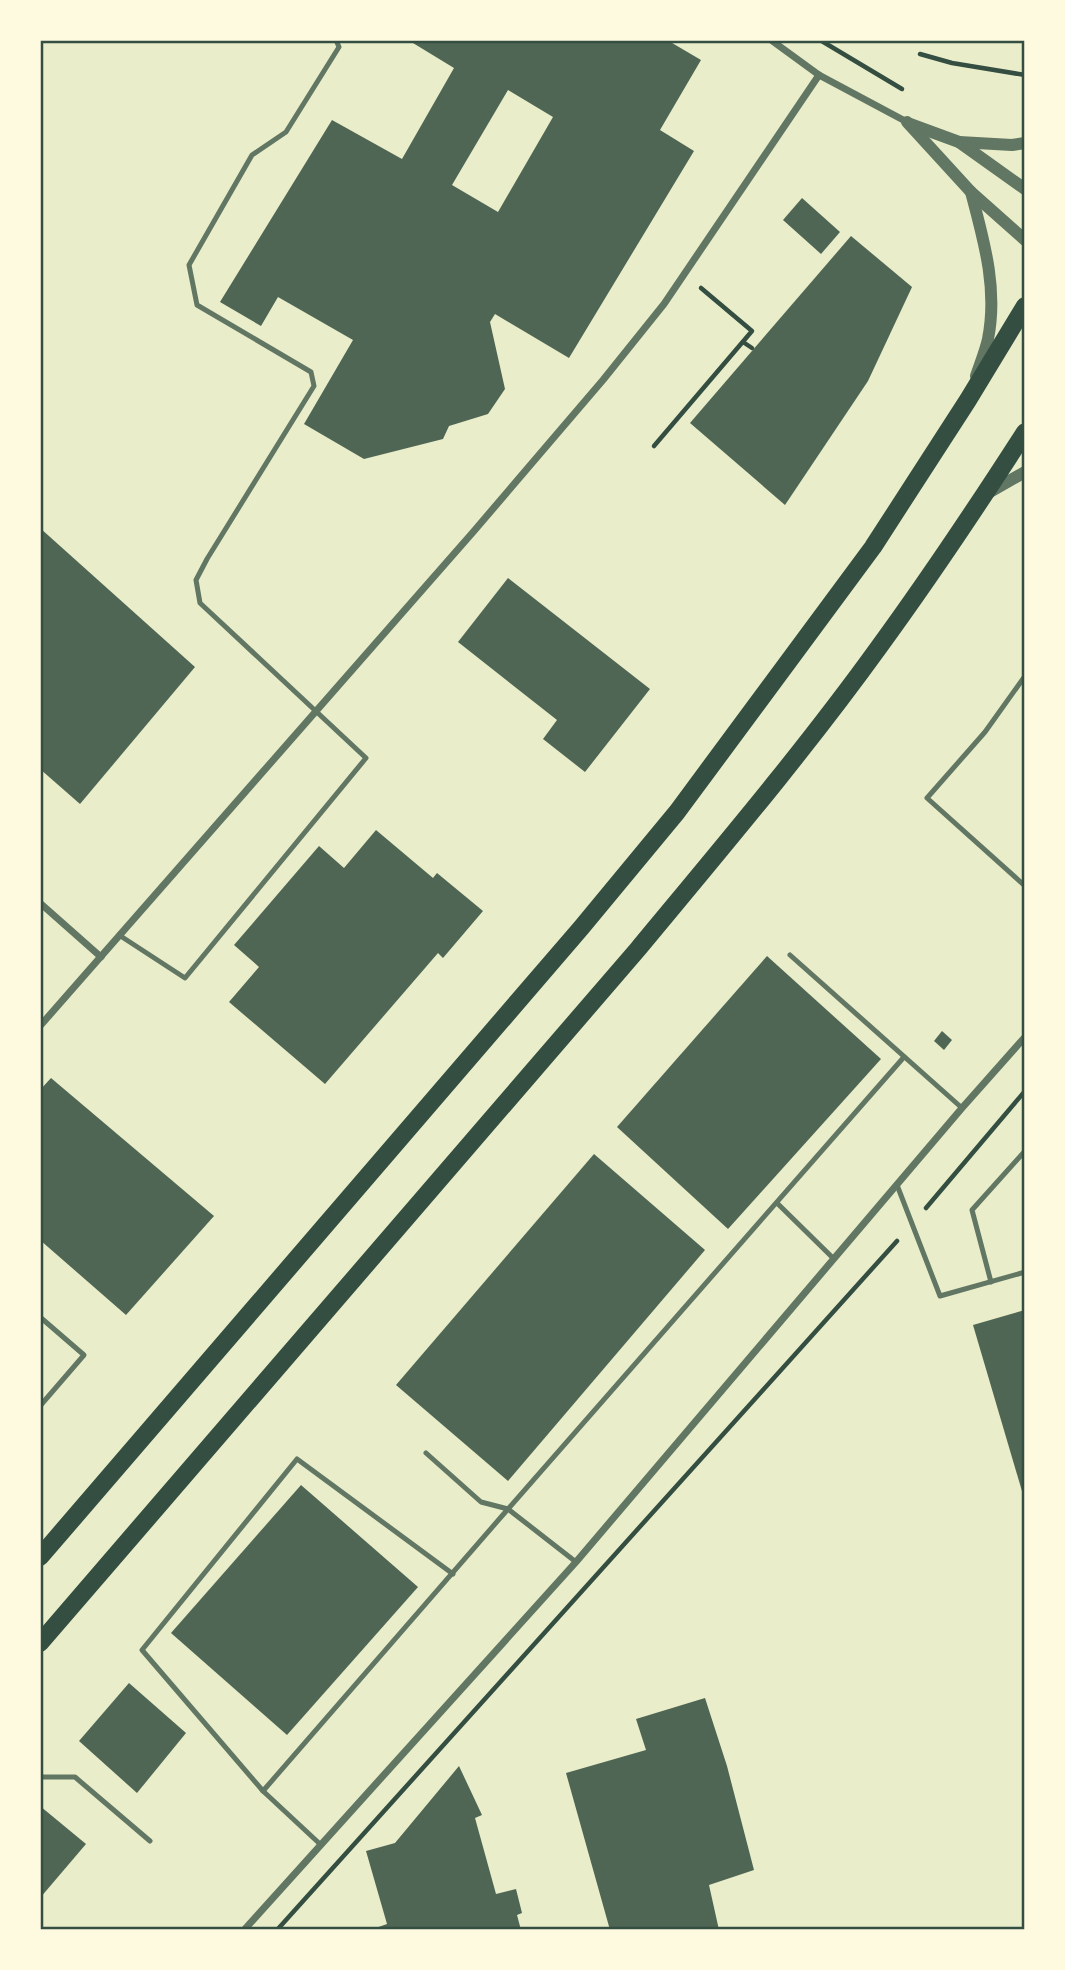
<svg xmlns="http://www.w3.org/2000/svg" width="1065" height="1970" viewBox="0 0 1065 1970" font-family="'Alegreya Sans',sans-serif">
  <rect width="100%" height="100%" fill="#e9edc9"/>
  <!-- building -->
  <g fill="#4f6655" fill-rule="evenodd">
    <path d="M 408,40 L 667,40 L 701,60 L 660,130 L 694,151 L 569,358 L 495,314 L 490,322 L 505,389 L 488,414 L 449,426 L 443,439 L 364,459 L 304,424 L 353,340 L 278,297 L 261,326 L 220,302 L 332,120 L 402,159 L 454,68 ZM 508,90 L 553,117 L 498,212 L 452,185 Z"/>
    <path d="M 802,198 L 840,232 L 821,254 L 783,220 Z"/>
    <path d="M 851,236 L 912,287 L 868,381 L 785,505 L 690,423 Z"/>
    <path d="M 40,528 L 195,667 L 80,804 L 40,769 Z"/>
    <path d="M 508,578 L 650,689 L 585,772 L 543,739 L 557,720 L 458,642 Z"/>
    <path d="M 376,830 L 433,878 L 437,873 L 483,911 L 443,958 L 438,953 L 325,1084 L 229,1002 L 259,967 L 234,945 L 319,846 L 344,868 Z"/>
    <path d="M 767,956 L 881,1059 L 728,1229 L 617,1127 Z"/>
    <path d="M 942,1031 L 952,1040 L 944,1050 L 934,1041 Z"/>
    <path d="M 51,1078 L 214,1216 L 126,1315 L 40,1240 L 40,1090 Z"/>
    <path d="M 594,1154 L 705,1250 L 508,1481 L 396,1385 Z"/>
    <path d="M 1025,1310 L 1025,1498 L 1024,1498 L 973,1325 Z"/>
    <path d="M 301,1485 L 418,1587 L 287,1735 L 171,1633 Z"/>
    <path d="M 129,1683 L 186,1733 L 137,1793 L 79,1741 Z"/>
    <path d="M 705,1698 L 727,1766 L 754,1870 L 709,1885 L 719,1930 L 610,1930 L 566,1773 L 646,1750 L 636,1719 Z"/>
    <path d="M 459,1766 L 482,1815 L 475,1818 L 496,1894 L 516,1889 L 522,1913 L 517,1915 L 521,1930 L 370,1930 L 387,1924 L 366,1851 L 395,1843 Z"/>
    <path d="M 40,1806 L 86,1844 L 40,1898 Z"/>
  </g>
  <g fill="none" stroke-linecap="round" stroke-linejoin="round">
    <!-- path -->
    <g stroke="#344e41" stroke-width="4.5">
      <path d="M 820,40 L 902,89"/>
      <path d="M 920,54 L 952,63 L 1025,75"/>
      <path d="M 743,342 L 752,348"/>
      <path d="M 654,446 L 752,331 L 701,288"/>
      <path d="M 926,1208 L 1025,1091"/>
      <path d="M 277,1930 L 897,1241"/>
    </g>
    <!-- service -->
    <g stroke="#617663" stroke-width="5">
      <path d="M 1025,676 L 985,732 L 927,798 L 1025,886"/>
      <path d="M 119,935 L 185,978 L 366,758 L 200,603 L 196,580 L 207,559 L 314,386 L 311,372 L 197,305 L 189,265 L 252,155 L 286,132 L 339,47 L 336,40"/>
      <path d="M 790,955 L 962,1108"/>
      <path d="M 897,1185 L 940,1296 L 1025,1272"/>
      <path d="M 777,1203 L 834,1259"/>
      <path d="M 991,1282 L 972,1210 L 1025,1151"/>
      <path d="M 40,1317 L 84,1355 L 40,1406"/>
      <path d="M 426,1453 L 481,1502 L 508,1509 L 904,1057"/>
      <path d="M 40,1777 L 75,1777 L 150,1841"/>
      <path d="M 263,1791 L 508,1509 L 576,1562"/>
      <path d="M 321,1845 L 263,1791 L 142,1650 L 297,1459 L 453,1574"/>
    </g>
    <!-- minor -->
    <g stroke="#617663" stroke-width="7">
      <path d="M 771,40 L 819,75 L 907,122"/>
      <path d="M 40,903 L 101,957"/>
      <path d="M 40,1026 L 474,531 L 603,380 L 664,304 L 819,75"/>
      <path d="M 244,1930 L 576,1562 L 962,1108 L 1025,1037"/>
    </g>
    <!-- tertiary -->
    <g stroke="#617663" stroke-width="12">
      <path d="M 907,122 L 971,192 L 1025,240"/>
      <path d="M 910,124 L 959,142 L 1025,189"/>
      <path d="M 959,142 L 1012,145 L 1025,143"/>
      <path d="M 971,192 C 984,241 998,289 988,339 C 985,352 980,364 976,376"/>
      <path d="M 988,493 L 1025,472"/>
    </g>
    <!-- primary -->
    <g stroke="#344e41" stroke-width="18">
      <path d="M 40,1557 L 581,928 L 677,812 L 873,547 L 968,400 L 1025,306"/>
      <path d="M 40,1643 L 638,949 C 720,850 804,751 879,647 C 930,577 978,505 1025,432"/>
    </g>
  </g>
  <!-- border -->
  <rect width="1065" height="1970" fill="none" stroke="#fefae0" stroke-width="84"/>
  <rect x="42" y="42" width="981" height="1886" fill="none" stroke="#344e41" stroke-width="2.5"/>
</svg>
